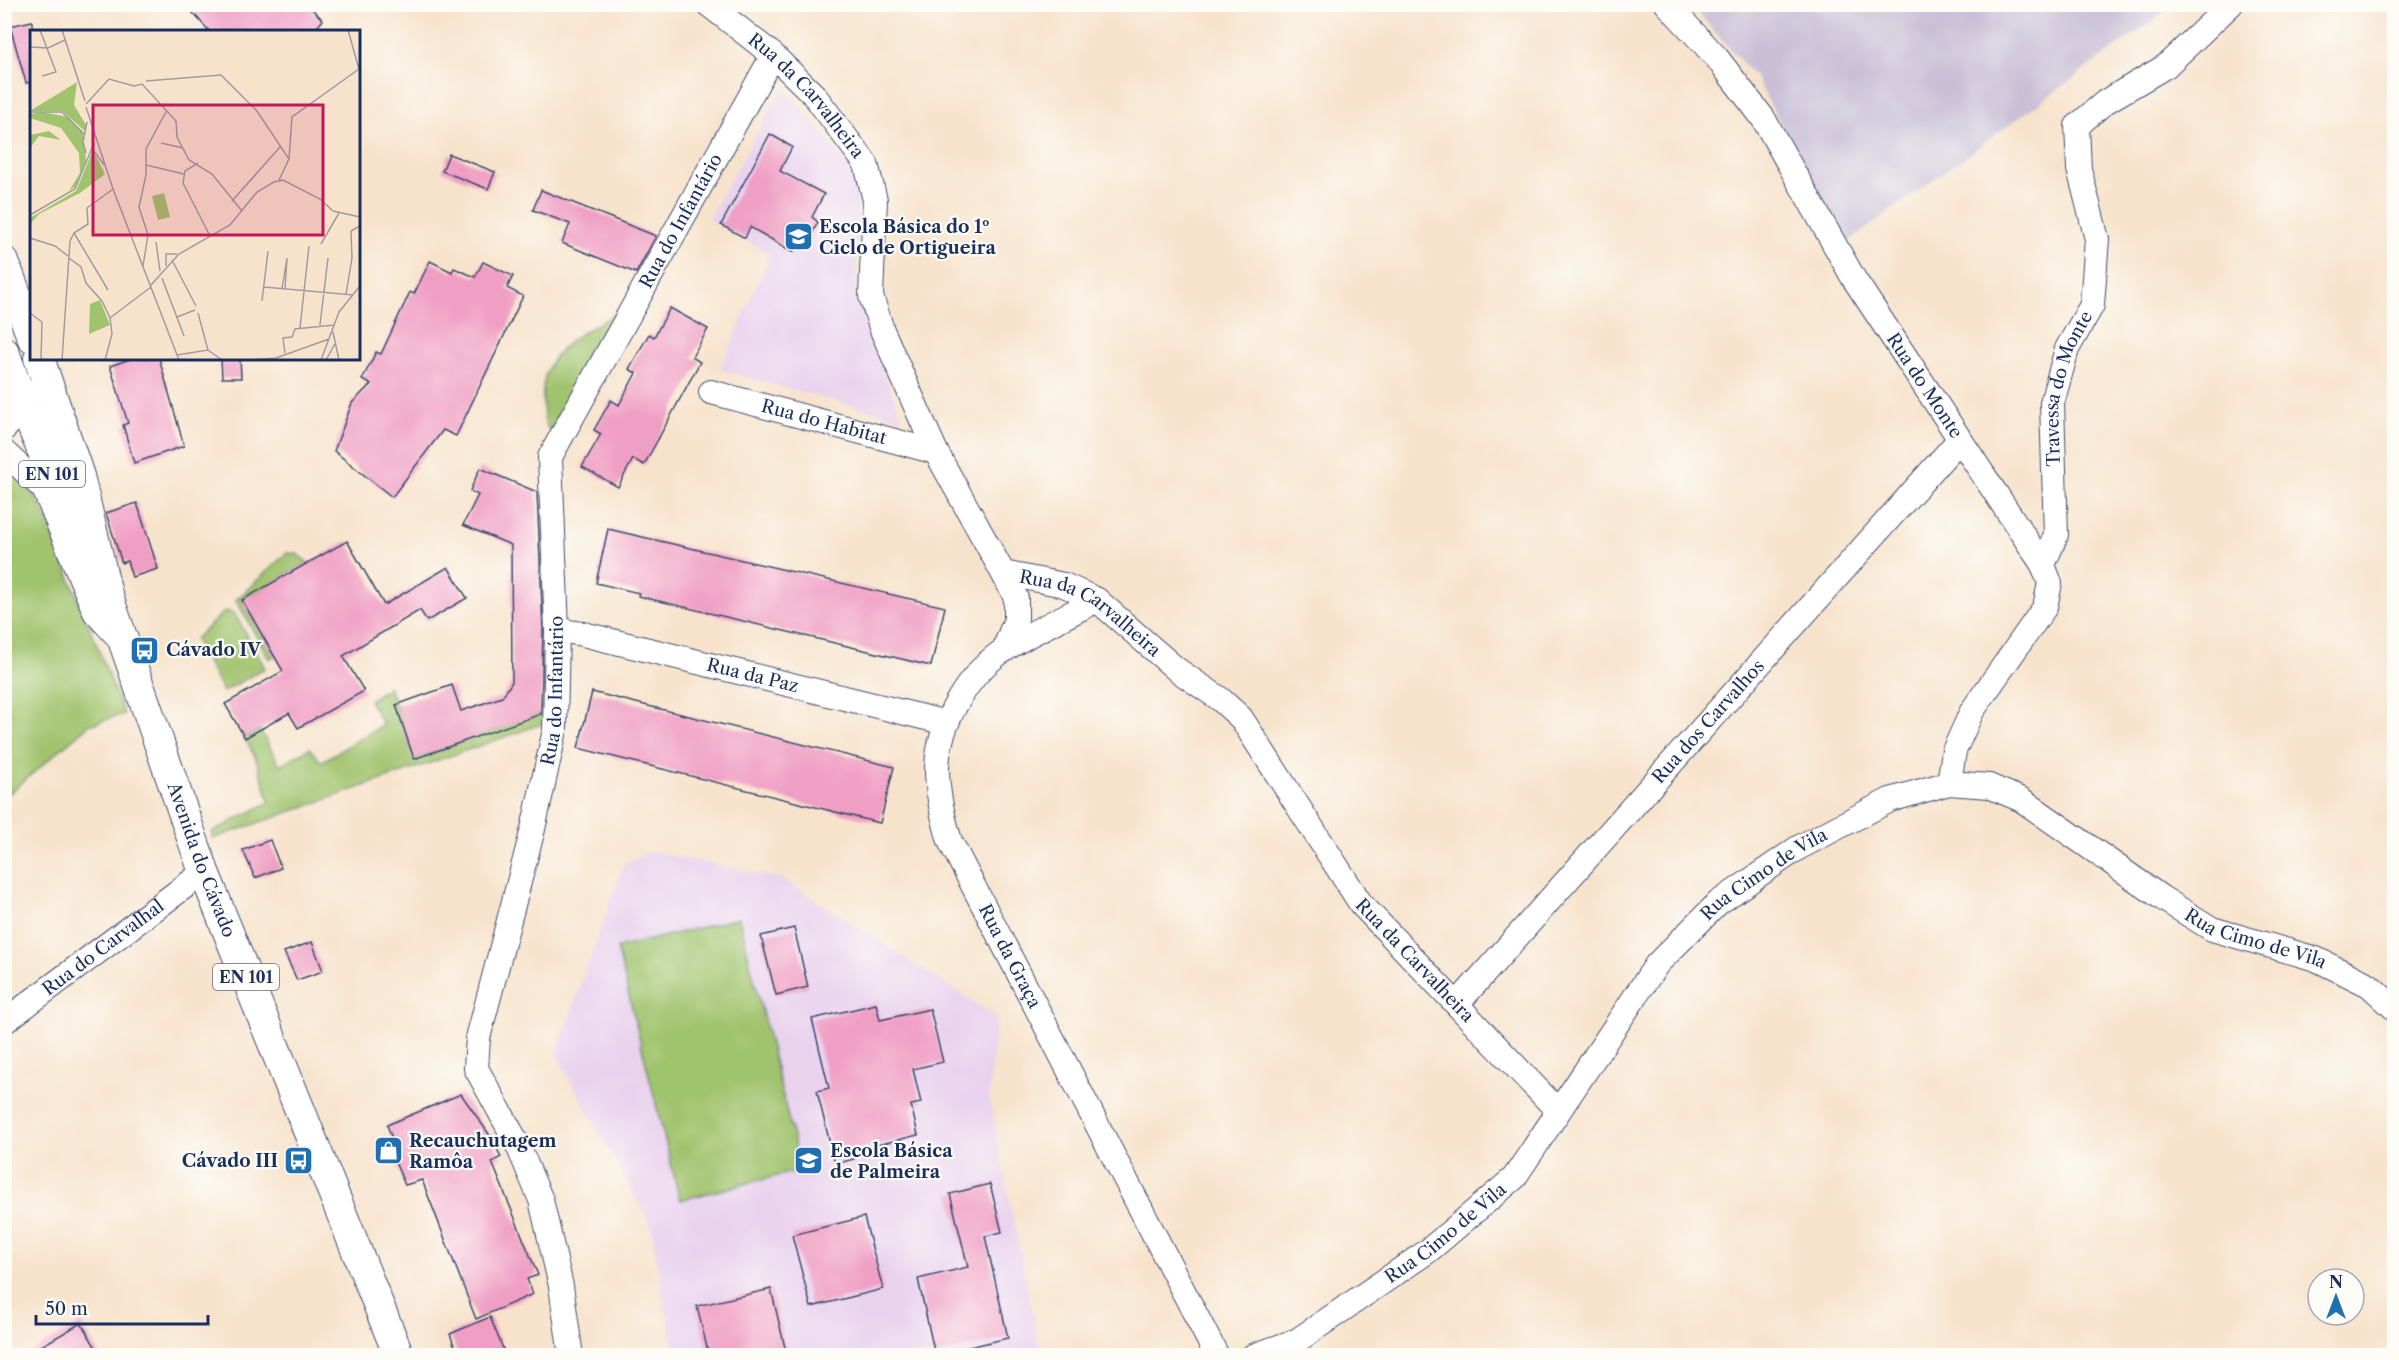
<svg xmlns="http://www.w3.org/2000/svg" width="2399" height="1360" viewBox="0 0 2399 1360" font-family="'Libre Caslon Text',serif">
  <rect width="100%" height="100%" fill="#fdfcf7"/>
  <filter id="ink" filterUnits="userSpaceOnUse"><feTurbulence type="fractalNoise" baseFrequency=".0167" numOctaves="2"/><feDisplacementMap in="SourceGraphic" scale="12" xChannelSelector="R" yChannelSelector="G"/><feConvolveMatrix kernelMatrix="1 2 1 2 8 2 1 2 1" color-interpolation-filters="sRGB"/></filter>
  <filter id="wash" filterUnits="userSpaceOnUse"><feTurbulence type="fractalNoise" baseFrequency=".008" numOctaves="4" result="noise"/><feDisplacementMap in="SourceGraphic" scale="24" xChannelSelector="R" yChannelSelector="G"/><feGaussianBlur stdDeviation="1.35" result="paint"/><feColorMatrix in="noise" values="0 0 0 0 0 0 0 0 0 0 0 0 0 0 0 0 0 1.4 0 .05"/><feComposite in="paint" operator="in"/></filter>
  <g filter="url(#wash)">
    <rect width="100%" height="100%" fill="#f7e3cc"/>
    <!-- built -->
    <g fill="#e9d2ee">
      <path d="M 783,87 L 861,180 L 855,295 L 902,419 L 720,370 L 770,254 L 708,219 Z"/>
      <path d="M 650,851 L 783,879 L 997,1017 L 989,1098 L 1041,1355 L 674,1355 L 650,1223 L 556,1054 L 623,865 Z"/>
    </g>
    <!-- industrial -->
    <path fill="#c9bfd7" d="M 1691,5 L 2174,5 L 1845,244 L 1756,78 Z"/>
    <!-- green -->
    <g fill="#a0c36d" stroke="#5e7966" stroke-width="1.5">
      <path d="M 615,314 L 550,431 C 544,423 544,416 543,405 C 538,353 576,336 615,314 Z"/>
      <path d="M 5,470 C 23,475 33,494 43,510 L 124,714 L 89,725 L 5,797 Z"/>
      <path d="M 287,553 L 297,554 L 308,563 L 242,600 L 274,656 L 269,659 L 236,600 Z"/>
      <path d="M 225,611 L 234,613 L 265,668 L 223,692 L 195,639 Z"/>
      <path d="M 389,687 L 415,759 L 545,712 L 545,723 L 212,839 L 212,832 L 270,802 L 256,759 L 245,738 L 260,730 L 280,765 L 310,748 L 321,762 L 383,725 L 369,700 Z"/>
      <path d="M 739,918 L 801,1170 L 680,1200 L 617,948 Z"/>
    </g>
    <g id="blocks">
      <!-- building -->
      <g fill="#f09fc4">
        <path d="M 185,4 L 307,4 L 323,20 L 313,32 L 210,32 Z"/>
        <path d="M 32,21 L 32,82 L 26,83 L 10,26 Z"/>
        <path d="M 770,134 L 792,147 L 780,171 L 824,194 L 812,217 L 818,222 L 805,247 L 798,243 L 793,252 L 750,227 L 745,238 L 721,225 Z"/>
        <path d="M 449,154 L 495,172 L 488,189 L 442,171 Z"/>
        <path d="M 541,190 L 656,236 L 636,273 L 562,243 L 570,224 L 533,210 Z"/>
        <path d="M 430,261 L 452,272 L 454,268 L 475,277 L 483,262 L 513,276 L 507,288 L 523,296 L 456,436 L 443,430 L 392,497 L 334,451 L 352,403 L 371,384 L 362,380 L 376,352 L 381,354 L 410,292 L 414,294 Z"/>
        <path d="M 670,308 L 708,329 L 692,357 L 700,362 L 644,465 L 633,459 L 618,487 L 582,467 L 601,434 L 594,430 L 611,400 L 619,405 L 636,373 L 629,369 L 649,334 L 654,337 Z"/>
        <path d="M 133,358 L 159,358 L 184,446 L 134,463 L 123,425 L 128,423 L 110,366 Z"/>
        <path d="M 221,358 L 240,358 L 241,378 L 222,378 Z"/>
        <path d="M 480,468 L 537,492 L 543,630 L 541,714 L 414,759 L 396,705 L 452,685 L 461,711 L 502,697 L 512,682 L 511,545 L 463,525 L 478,495 L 470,491 Z"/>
        <path d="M 137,503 L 158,569 L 132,577 L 127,561 L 122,563 L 106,513 Z"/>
        <path d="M 608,529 L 945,607 L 931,666 L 638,596 L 639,593 L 596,583 Z"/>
        <path d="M 347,541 L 384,605 L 448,567 L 467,598 L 427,621 L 420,610 L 343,656 L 364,691 L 298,728 L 289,713 L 245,738 L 225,704 L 283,671 L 242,600 Z"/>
        <path d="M 592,692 L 894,767 L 880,823 L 578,748 Z"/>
        <path d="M 270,840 L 281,868 L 255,878 L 243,850 Z"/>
        <path d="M 794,928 L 808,987 L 776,995 L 761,936 Z"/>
        <path d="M 312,942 L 323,971 L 297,980 L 284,952 Z"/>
        <path d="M 876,1004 L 880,1020 L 930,1009 L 943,1062 L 913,1069 L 921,1103 L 911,1105 L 918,1135 L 852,1151 L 854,1159 L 835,1164 L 817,1091 L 829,1088 L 812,1019 Z"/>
        <path d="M 461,1094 L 491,1137 L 501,1157 L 492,1162 L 538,1275 L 527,1279 L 533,1294 L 476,1319 L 422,1180 L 405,1185 L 392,1155 L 397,1152 L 387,1125 Z"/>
        <path d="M 990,1184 L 1002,1232 L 985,1236 L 1008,1338 L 935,1355 L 918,1279 L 968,1267 L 950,1194 Z"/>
        <path d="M 864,1217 L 883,1289 L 811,1307 L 792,1235 Z"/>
        <path d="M 771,1289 L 787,1356 L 709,1356 L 697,1306 Z"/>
        <path d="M 490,1317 L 506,1356 L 458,1356 L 450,1334 Z"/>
        <path d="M 81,1323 L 101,1356 L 24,1356 Z"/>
      </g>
    </g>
  </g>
  <g filter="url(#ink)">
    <use href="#blocks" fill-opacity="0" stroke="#3c4a6e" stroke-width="1.5"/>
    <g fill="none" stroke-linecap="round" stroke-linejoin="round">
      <defs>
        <g id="minor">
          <path id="s1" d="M 708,4 L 773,55 L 814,95 L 866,164 L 875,200 L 871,296 L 882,330 L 936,452 L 1003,573 L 1064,585 L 1097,600 L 1176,669 L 1220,699 L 1241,718 L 1361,904 L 1558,1111"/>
          <path id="s2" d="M 1667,4 L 1717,58 L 1763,118 L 1854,279 L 2043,565 L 2050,583 L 2045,607 L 1972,711 L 1954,751 L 1949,783"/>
          <path id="s3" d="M 711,392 L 936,452"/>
          <path d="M 4,429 L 24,407 L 30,392"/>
          <path d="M 4,452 L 44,489 L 95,612 L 119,638"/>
          <path id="s4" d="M 2043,565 L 2056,535 L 2052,403 L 2067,349 L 2092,305 L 2097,239 L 2079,169 L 2077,126 L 2105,102 L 2166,66 L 2231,4"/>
          <path d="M 1003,573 L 1016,598 L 1016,619 L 1004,650"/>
          <path id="s5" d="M 1097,600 C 1067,616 1033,631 1004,650 C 968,674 938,724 937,769 C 937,794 943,818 950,841 L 1217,1356"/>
          <path id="s6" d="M 557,630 L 583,634 L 947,723"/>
          <path id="s7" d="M 1457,1004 L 1959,440"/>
          <path id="s8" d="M 4,1022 L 204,872"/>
          <path id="s9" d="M 571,1356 L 561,1286 L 541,1200 L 516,1141 L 476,1068 L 478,1038 L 533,829 L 555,730 L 557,630 L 550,457 L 773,55"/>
          <path id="s10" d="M 1253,1356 L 1298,1340 L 1428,1251 L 1514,1178 L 1657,964 L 1718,903 L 1798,848 L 1890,800 L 1949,783 L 1989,786 L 2022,800 L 2162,898 L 2212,929 L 2316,959 L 2369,985 L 2394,1008"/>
        </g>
        <g id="major">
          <path d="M 4,262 L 32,337"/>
          <path d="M 4,352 L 24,407 L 78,535"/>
          <path id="s11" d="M 39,358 L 79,476 L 107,594 L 204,872 L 399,1356"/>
        </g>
      </defs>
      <!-- minor casing -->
      <use href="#minor" stroke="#3c4a6e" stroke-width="26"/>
      <!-- major casing -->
      <use href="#major" stroke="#3c4a6e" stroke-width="32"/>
      <!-- minor -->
      <use href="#minor" stroke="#fff" stroke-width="24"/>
      <!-- major -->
      <use href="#major" stroke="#fff" stroke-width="30"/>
    </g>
  </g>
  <!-- icons -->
  <defs>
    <symbol id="school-square" viewBox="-11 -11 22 22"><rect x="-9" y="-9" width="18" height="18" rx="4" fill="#1f6fb2" stroke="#fdfcf7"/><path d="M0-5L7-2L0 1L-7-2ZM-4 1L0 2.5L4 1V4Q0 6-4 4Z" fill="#fff"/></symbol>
    <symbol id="bus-square" viewBox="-11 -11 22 22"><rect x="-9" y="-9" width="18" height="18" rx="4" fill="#1f6fb2" stroke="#fdfcf7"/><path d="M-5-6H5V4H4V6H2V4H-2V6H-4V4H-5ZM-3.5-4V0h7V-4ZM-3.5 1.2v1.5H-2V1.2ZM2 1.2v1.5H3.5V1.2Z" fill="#fff"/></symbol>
    <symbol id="shop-square" viewBox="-11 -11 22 22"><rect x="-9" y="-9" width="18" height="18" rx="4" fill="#1f6fb2" stroke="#fdfcf7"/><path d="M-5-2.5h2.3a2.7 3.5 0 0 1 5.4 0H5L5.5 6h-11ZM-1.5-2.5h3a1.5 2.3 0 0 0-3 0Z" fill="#fff"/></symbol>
  </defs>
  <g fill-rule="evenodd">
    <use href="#school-square" x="782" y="220" width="33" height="33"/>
    <use href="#bus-square" x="128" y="634" width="33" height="33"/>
    <use href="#shop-square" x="372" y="1134" width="33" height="33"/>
    <use href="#bus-square" x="282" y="1144" width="33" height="33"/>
    <use href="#school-square" x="792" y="1144" width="33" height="33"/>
  </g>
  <g text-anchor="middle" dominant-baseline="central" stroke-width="4.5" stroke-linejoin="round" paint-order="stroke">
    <!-- shield labels -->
    <g fill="#fdfcf7" stroke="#5f6c8c" stroke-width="1.5">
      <rect x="19" y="461" width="66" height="26" rx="4.5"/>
      <rect x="213" y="964" width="66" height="26" rx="4.5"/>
    </g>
    <g font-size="16" font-weight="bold" fill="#1b2f5e">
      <text x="52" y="474">EN 101</text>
      <text x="246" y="977">EN 101</text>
    </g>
    <!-- street labels -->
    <g font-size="18" fill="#1b2f5e" stroke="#fdfcf7">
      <text stroke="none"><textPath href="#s1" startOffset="135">Rua da Carvalheira</textPath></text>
      <text stroke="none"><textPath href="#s9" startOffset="1197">Rua do Infantário</textPath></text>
      <text stroke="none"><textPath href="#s2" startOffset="462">Rua do Monte</textPath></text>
      <text stroke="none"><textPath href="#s4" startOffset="182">Travessa do Monte</textPath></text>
      <text stroke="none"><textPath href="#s3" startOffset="117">Rua do Habitat</textPath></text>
      <text stroke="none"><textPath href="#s1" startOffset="765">Rua da Carvalheira</textPath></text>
      <text stroke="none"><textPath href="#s6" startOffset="201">Rua da Paz</textPath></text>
      <text stroke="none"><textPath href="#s9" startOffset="693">Rua do Infantário</textPath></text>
      <text stroke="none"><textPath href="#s7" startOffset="378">Rua dos Carvalhos</textPath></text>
      <text stroke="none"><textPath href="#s11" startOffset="528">Avenida do Cávado</textPath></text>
      <text stroke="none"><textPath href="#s10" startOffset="716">Rua Cimo de Vila</textPath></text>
      <text stroke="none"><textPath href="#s10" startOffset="1274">Rua Cimo de Vila</textPath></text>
      <text stroke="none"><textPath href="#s8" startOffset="124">Rua do Carvalhal</textPath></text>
      <text stroke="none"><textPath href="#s5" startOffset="450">Rua da Graça</textPath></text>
      <text stroke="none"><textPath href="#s1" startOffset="1251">Rua da Carvalheira</textPath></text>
      <text stroke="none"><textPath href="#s10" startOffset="230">Rua Cimo de Vila</textPath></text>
    </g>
    <!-- poi labels -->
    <g font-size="18" font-weight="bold" fill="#1b2f5e" stroke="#fdfcf7" text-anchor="start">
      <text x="819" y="227">Escola Básica do 1º<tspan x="819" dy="21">Ciclo de Ortigueira</tspan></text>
      <text x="166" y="650">Cávado IV</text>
      <text x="409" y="1141">Recauchutagem<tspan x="409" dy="21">Ramôa</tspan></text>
      <text x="830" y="1151">Escola Básica<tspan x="830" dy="21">de Palmeira</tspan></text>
      <text x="278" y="1161" text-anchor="end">Cávado III</text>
    </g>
  </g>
  <!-- overview -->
  <g transform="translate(30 30)">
    <rect width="330" height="330" fill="#f7e3cc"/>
    <path d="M 47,52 L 44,75 L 56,95 L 55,101 L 32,81 L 0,81 ZM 13,82 L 38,87 L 53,102 L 56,131 L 46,156 L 39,161 L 50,143 L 49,123 L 31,98 L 0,88 L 0,84 ZM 19,101 L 31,110 L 9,106 L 0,118 L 0,105 ZM 63,120 L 75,144 L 50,163 L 9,184 L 0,194 L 0,188 L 46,161 ZM 134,163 L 140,187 L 128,190 L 122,166 ZM 70,270 L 80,295 L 59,304 L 60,274 Z" fill="#a0c36d"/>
    <path fill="none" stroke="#9f9ba0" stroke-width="1.5" d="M 10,0 L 26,42 L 12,46M 32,0 L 55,71M 0,17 L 18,18 L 35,10M 116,51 L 191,45 L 227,81 L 259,129 L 249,150M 56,74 L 79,49 L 104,56 L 112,54 L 146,91 L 147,107 L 159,130 L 182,144 L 212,181M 56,77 L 83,159 L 149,330M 0,82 L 32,82 L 55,105M 131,113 L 153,118M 56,123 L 53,112 L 57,92M 259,129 L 262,87 L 329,39 L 318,0M 168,133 L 155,141 L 153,153 L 180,206M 116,135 L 154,144M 202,171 L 250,117M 0,185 L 45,159 L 62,118 L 74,135M 44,203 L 78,260M 0,208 L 25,216 L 38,226M 126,212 L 130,241M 291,214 L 309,183M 39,228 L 51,237 L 56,253 L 72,271 L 80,288 L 82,304 L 75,330M 142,230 L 166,276M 113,236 L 118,205 L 109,177 L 116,145 L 116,119 L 137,80M 136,236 L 136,224 L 147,224M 132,248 L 154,306M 121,255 L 149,224 L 200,195 L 227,162 L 244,152 L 253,150 L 290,169 L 303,181 L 330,187M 234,257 L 323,265M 252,259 L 257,228 L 255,259M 316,264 L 322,228 L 321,201 L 330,196M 232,271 L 238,221M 0,283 L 12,292 L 11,330M 168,283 L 178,320M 147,287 L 165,280M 80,288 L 121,257M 290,295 L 298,228M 270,298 L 279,216M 303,302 L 309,330M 255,323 L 253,308 L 262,307 L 265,299 L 304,295M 147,325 L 178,320 L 192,330M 32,330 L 40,211 L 44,203 L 58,194 L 57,178 L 83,159M 219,330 L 246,328 L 299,309M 291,330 L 309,282 L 330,256M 296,330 L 306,312"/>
    <path fill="#c2185b" fill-opacity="0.15" stroke="#c2185b" stroke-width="3" d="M 63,75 L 293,75 L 293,205 L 63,205 Z"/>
    <rect width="330" height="330" fill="none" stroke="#1b2f5e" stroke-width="3"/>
  </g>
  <!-- margin -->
  <rect width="2399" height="1360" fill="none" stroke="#fdfcf7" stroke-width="24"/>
  <!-- north arrow -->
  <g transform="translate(2336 1297)"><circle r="28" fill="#fdfcf7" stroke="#a3aaba" stroke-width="1.5"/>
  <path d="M0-4.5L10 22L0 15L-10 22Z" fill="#1f6fb2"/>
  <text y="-9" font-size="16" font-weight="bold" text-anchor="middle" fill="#1b2f5e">N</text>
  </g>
  <!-- scale -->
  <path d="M36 1315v9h172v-9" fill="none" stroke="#1b2f5e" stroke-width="3"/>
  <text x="45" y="1315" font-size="18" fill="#1b2f5e" stroke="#fdfcf7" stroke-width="4.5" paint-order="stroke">50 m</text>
</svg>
